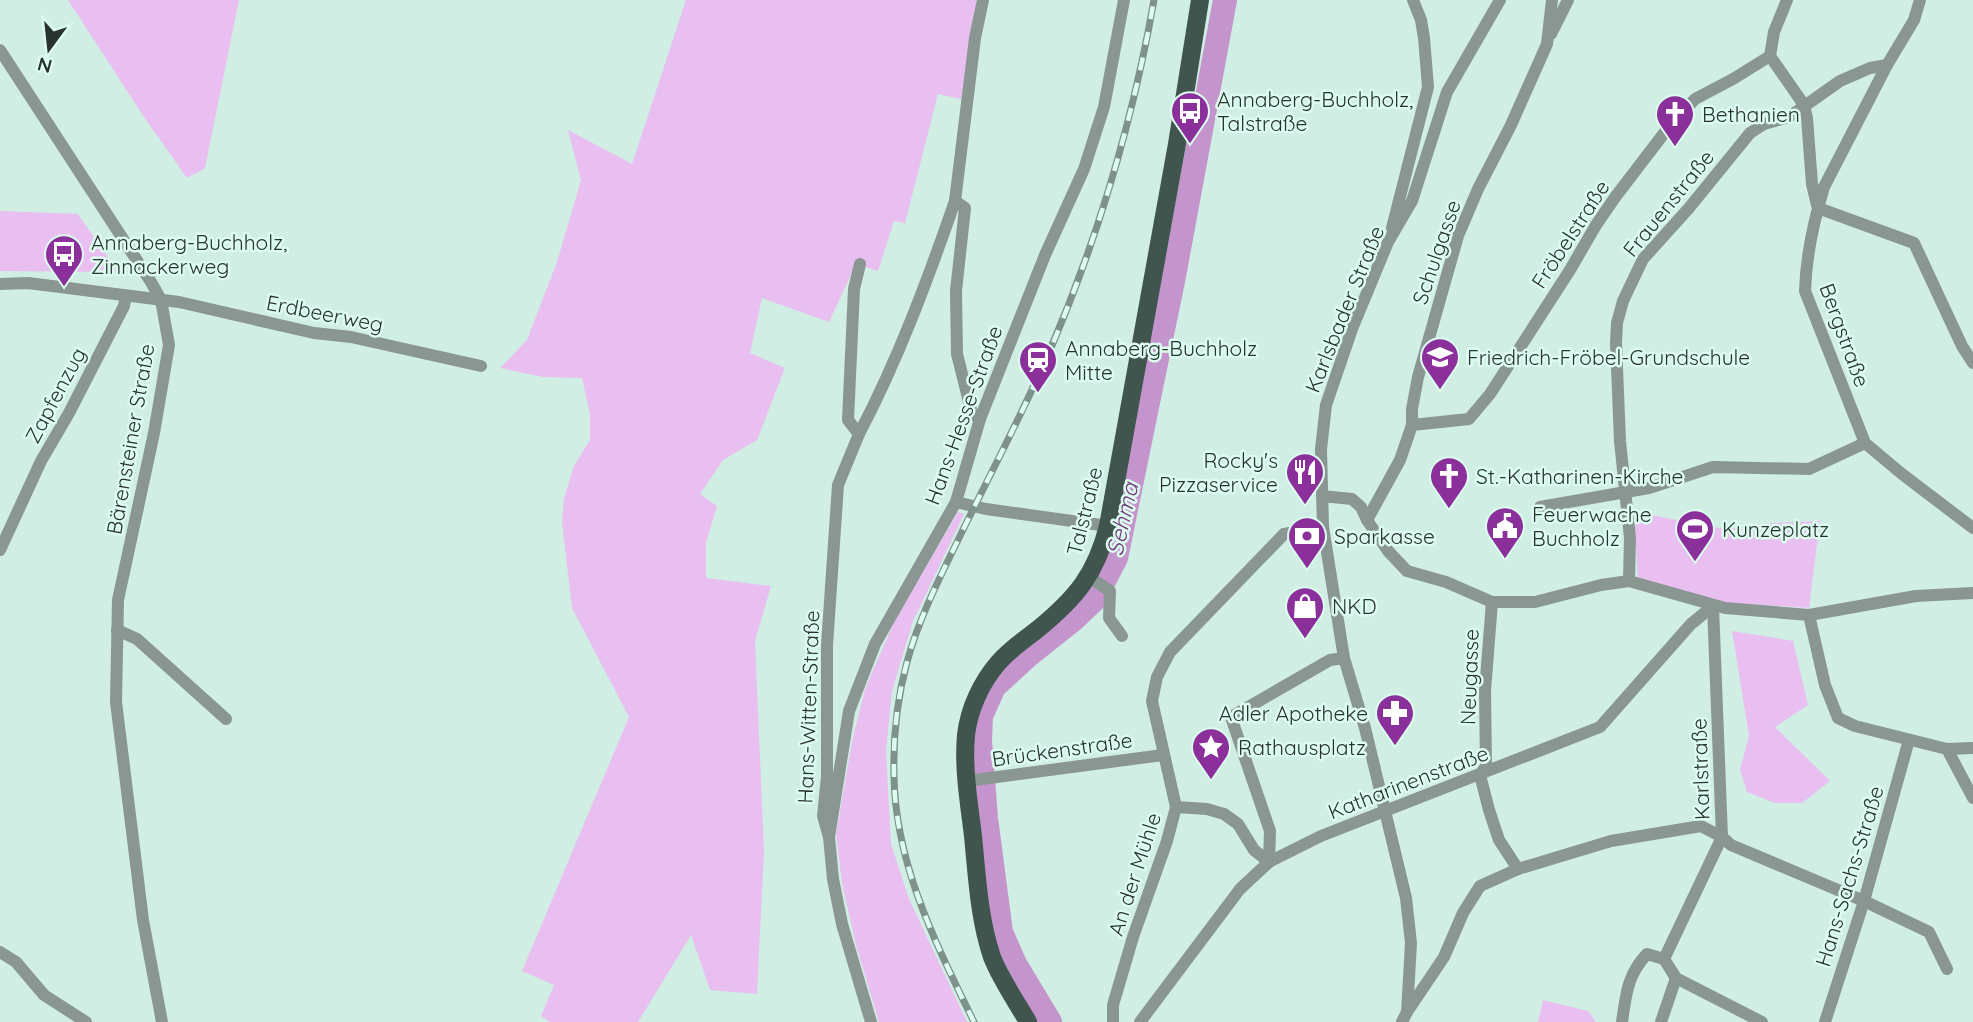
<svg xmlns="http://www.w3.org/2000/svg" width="1973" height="1022" viewBox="0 0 1973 1022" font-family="Quicksand,sans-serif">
  <rect width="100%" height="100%" fill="#d0eee3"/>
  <!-- green -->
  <g fill="#e9bef1">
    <path d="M 68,0 L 239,0 L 205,168 L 187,178 L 144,117 Z"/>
    <path d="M 686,0 L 978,0 L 961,99 L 938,94 L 905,223 L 894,221 L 878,271 L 856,264 L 829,322 L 762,298 L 750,353 L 785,368 L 757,440 L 723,460 L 700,494 L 717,506 L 706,543 L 706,578 L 771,586 L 755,641 L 764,851 L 757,994 L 710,990 L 691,935 L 638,1022 L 550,1022 L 541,1016 L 554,985 L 522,971 L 629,717 L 572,608 L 562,522 L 564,498 L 574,466 L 590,440 L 590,415 L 582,378 L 543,377 L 500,368 L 527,340 L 557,262 L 581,180 L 568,130 L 632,164 Z"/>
    <path d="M 0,211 L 78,214 L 118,272 L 0,271 Z"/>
    <path d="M 958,512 L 964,514 L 913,621 L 892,691 L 886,750 L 891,844 L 909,899 L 967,1022 L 879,1022 L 856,945 L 842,883 L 836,834 L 852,742 L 865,689 L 895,620 Z"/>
    <path d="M 1634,512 L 1725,529 L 1770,523 L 1820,521 L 1809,608 L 1713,602 L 1638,580 Z"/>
    <path d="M 1732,631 L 1793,641 L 1808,705 L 1775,727 L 1830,781 L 1802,803 L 1775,803 L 1747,792 L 1740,770 L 1749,736 Z"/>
    <path d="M 1543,1000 L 1588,1011 L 1596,1022 L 1538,1022 Z"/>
  </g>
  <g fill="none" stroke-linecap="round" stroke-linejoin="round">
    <!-- river -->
    <path stroke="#c495cc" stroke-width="24" d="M 1050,1022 L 1015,964 L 1001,932 L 986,818 L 980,740 L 981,716 L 994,687 L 1030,654 L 1074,619 L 1094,600 L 1116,558 L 1174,276 L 1225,0"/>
    <!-- minor -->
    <g stroke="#8a9692" stroke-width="12">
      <path d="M 1787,0 L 1774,32 L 1770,56 L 1804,105 L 1807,118 L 1812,184 L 1817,205"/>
      <path d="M 1920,0 L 1914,20 L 1887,65 L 1824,187 C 1814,220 1806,256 1805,291 L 1865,443 L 1902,474 L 1973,528"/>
      <path d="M 1551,34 L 1568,0"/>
      <path d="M 0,50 L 151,282 L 161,300 L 169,345 L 154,433 L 118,600 L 116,702 L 143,920 L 162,1022"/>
      <path d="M 1818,208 L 1914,243 L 1962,346 L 1973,363"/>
      <path d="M 1392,228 L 1428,87 L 1424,38 L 1421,20 L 1413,0"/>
      <path d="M 860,264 L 854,289 L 848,420 L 859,434 L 838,485 L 827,645 L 827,776 L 823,816 L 829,837 L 833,879 L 842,924 L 871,1022"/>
      <path d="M 0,284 L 28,283 L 179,302 L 314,333 L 351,337 L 481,366"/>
      <path d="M 980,419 L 972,414 L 957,354 L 956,291 L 965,208 L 955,201 L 975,38 L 983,0"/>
      <path d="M 1412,425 L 1469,419 L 1490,394 L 1570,270 L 1596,225 L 1616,196 L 1665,132 L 1695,99 L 1733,79 L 1770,56"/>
      <path d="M 859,434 C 898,360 928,279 955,201"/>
      <path d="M 1322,496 L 1352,499 L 1361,507 L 1367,520 L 1388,551 L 1407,571 L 1446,582 L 1492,602 L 1535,602 L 1601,585 L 1629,581 L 1725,608 L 1809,615 L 1916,596 L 1973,593"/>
      <path d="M 956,502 L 986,509 L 1108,526"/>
      <path d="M 1540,507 L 1649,488 L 1713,467 L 1809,469 L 1865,443"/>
      <path d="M 1367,520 L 1400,460 L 1412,425 L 1412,409 L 1418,377 L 1458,236 L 1478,189 L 1511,125 L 1547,44 L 1552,0"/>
      <path d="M 0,550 L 41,461 L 69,413 L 124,306 L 126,296"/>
      <path d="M 1089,577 L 1110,591 L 1109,618 L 1122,636"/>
      <path d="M 1629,581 L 1630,538 L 1620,441 L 1616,343 L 1617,323 L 1623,301 L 1643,259 L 1689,208 L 1750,133 L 1764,124 L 1789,117 L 1840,81 L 1870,68 L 1887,65"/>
      <path d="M 1492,602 L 1485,691 L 1486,766 L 1480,775 L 1489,810 L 1499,840 L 1518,869"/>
      <path d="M 1809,615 L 1825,685 L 1838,718 L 1855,726 L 1947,749 L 1973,748"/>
      <path d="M 117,630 L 137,639 L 226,719"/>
      <path d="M 1947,749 L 1973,798"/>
      <path d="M 967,781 L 1163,755"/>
      <path d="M 1176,807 L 1207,809 L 1224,814 L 1238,824 L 1254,850 L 1269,862"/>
      <path d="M 829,837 L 849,711 L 875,644 L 956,502 L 980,419 L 1045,255 L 1084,169 L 1104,107 L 1124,0"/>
      <path d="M 1269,862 L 1270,831 L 1231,717 L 1330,660 L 1344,658"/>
      <path d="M 0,952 L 16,962 L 44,995 L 86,1022"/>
      <path d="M 1664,959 L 1722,837 L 1713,606"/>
      <path d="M 1664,959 L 1676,978 L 1762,1022"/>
      <path d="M 1407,1012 L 1444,957 L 1463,913 L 1480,886 L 1518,869 L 1611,841 L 1701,826 L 1722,837 L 1731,845 L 1864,901 L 1929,932 L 1947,969"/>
      <path d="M 1113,1022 L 1113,1005 L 1133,937 L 1167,841 L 1176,807 L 1152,701 L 1157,677 L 1170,652 L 1284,534 L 1323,527"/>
      <path d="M 1140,1022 L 1240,889 L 1269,862 L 1321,836 L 1600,727 L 1691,624 L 1713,606"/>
      <path d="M 1402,1022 L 1407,1012 L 1411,943 L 1406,898 L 1365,728 L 1344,658 L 1323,527 L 1321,449 L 1326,405 L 1352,329 L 1388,242 L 1412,201 L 1447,92 L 1500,0"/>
      <path d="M 1622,1022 C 1626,995 1627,975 1647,954 L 1664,959"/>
      <path d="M 1661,1022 L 1676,978"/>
      <path d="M 1825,1022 L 1864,901 L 1909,740"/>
    </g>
    <!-- primary -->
    <path stroke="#3f554d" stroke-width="18" d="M 1028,1022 C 1016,1001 1001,980 992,957 C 979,919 977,876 973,836 C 969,803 963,769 966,735 C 969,709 981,683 998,663 C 1009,650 1024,640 1038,629 C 1076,598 1096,574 1108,526 L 1177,144 L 1200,0"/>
    <defs>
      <path id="rail" d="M 974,1022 C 936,944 895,864 894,775 C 893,737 897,699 907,662 C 919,618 940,577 960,536 C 990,474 1023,413 1050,350 C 1098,238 1133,120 1154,0"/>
    </defs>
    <!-- rail casing -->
    <use href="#rail" stroke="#7e928b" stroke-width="7"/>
    <!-- rail -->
    <use href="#rail" stroke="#ddfcf0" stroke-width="4.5" stroke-dasharray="13" stroke-linecap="butt"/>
  </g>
  <!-- icons -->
  <defs>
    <symbol id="bus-pin" viewBox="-11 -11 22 30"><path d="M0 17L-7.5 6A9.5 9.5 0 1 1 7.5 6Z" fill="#8b309b" stroke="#ddfcf0"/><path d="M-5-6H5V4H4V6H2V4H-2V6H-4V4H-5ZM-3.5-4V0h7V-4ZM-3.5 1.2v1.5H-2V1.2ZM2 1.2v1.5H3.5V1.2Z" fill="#fff"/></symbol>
    <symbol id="church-pin" viewBox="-11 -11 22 30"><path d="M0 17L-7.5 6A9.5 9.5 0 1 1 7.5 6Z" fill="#8b309b" stroke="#ddfcf0"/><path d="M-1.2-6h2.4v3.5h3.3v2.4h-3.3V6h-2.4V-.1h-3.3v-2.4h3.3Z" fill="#fff"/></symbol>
    <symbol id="school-pin" viewBox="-11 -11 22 30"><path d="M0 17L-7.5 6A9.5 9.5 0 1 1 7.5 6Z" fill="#8b309b" stroke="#ddfcf0"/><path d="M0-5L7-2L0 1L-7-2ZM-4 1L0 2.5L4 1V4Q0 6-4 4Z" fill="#fff"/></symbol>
    <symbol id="station-pin" viewBox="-11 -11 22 30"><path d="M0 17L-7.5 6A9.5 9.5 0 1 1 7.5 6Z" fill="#8b309b" stroke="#ddfcf0"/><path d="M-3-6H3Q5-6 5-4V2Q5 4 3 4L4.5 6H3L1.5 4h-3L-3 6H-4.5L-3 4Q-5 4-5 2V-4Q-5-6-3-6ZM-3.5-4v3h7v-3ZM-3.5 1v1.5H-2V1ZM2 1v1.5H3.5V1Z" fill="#fff"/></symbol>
    <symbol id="restaurant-pin" viewBox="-11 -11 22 30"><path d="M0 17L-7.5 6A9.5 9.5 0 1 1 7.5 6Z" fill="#8b309b" stroke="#ddfcf0"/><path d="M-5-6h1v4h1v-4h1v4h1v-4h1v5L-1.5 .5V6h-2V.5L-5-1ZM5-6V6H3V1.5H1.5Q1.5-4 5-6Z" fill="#fff"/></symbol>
    <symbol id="civic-pin" viewBox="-11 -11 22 30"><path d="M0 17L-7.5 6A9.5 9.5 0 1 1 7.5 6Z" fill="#8b309b" stroke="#ddfcf0"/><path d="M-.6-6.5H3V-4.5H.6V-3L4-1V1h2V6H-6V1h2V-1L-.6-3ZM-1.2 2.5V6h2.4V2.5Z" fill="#fff"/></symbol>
    <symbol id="stadium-pin" viewBox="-11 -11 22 30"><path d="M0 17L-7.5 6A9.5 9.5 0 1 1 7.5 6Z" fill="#8b309b" stroke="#ddfcf0"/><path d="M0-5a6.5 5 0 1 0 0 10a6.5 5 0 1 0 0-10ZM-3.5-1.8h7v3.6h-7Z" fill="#fff"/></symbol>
    <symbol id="bank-pin" viewBox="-11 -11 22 30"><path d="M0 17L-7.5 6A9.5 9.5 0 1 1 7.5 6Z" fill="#8b309b" stroke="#ddfcf0"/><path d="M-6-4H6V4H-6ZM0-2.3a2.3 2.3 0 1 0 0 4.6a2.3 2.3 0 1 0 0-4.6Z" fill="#fff"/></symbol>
    <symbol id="shop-pin" viewBox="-11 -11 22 30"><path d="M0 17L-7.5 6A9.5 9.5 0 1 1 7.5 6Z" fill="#8b309b" stroke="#ddfcf0"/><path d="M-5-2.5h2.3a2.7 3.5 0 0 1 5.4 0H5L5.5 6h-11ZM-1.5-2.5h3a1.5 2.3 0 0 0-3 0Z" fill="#fff"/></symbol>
    <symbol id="pharmacy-pin" viewBox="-11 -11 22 30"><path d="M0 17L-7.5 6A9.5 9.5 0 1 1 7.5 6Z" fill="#8b309b" stroke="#ddfcf0"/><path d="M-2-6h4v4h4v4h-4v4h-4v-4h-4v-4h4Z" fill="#fff"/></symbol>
    <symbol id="sight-pin" viewBox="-11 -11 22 30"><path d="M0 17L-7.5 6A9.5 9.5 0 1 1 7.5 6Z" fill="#8b309b" stroke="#ddfcf0"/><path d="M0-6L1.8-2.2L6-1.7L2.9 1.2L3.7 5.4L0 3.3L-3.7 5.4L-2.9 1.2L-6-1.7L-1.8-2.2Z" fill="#fff"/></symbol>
  </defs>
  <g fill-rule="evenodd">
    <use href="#bus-pin" x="1168" y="89" width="44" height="60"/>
    <use href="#church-pin" x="1653" y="92" width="44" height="60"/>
    <use href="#bus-pin" x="42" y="232" width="44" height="60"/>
    <use href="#school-pin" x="1418" y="335" width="44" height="60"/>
    <use href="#station-pin" x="1016" y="338" width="44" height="60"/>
    <use href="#restaurant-pin" x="1283" y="450" width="44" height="60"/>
    <use href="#church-pin" x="1427" y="454" width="44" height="60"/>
    <use href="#civic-pin" x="1483" y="504" width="44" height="60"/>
    <use href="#stadium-pin" x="1673" y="507" width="44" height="60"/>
    <use href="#bank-pin" x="1285" y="514" width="44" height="60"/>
    <use href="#shop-pin" x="1283" y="584" width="44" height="60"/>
    <use href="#pharmacy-pin" x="1373" y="691" width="44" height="60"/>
    <use href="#sight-pin" x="1189" y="725" width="44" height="60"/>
  </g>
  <g text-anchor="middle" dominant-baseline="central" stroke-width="5" stroke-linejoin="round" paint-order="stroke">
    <!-- poi labels -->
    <g font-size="21" fill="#28332f" stroke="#ddfcf0" text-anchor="start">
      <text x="1217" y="99">Annaberg-Buchholz,<tspan x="1217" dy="24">Talstraße</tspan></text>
      <text x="1702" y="114">Bethanien</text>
      <text x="91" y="242">Annaberg-Buchholz,<tspan x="91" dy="24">Zinnackerweg</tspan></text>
      <text x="1065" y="348">Annaberg-Buchholz<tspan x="1065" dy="24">Mitte</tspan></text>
      <text x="1467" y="357">Friedrich-Fröbel-Grundschule</text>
      <text x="1278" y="460" text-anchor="end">Rocky's<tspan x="1278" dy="24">Pizzaservice</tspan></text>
      <text x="1476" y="476">St.-Katharinen-Kirche</text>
      <text x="1532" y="514">Feuerwache<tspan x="1532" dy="24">Buchholz</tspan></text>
      <text x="1722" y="529">Kunzeplatz</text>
      <text x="1334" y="536">Sparkasse</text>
      <text x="1332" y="606">NKD</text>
      <text x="1368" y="713" text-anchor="end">Adler Apotheke</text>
      <text x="1238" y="747">Rathausplatz</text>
    </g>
    <!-- street labels -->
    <g font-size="21" fill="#28332f" stroke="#ddfcf0">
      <text transform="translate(1668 203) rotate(-51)">Frauenstraße</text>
      <text transform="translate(1570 234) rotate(-57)">Fröbelstraße</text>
      <text transform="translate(1436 252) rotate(-71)">Schulgasse</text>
      <text transform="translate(1344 309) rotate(-68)">Karlsbader Straße</text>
      <text transform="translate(325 313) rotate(11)">Erdbeerweg</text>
      <text transform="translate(1845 335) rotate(70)">Bergstraße</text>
      <text transform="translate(55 395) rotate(-62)">Zapfenzug</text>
      <text transform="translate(963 415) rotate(-70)">Hans-Hesse-Straße</text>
      <text transform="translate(130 439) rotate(-80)">Bärensteiner Straße</text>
      <text transform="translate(1084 511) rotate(-76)">Talstraße</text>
      <text transform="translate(1469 677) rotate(-88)">Neugasse</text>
      <text transform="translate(808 707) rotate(-88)">Hans-Witten-Straße</text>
      <text transform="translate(1062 749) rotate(-8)">Brückenstraße</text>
      <text transform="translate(1700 769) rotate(-92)">Karlstraße</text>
      <text transform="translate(1408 782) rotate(-21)">Katharinenstraße</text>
      <text transform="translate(1134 874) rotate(-72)">An der Mühle</text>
      <text transform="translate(1849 876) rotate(-73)">Hans-Sachs-Straße</text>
    </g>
    <!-- water labels -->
    <g font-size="23" font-style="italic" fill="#733a7d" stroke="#ddfcf0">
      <text transform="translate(1122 519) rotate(-77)">Sehma</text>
    </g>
  </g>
  <!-- north arrow -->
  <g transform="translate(49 49) rotate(195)" stroke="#ddfcf0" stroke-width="5" paint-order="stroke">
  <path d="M0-5L12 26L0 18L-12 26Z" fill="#28332f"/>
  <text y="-10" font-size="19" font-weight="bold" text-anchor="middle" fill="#28332f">N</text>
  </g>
</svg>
